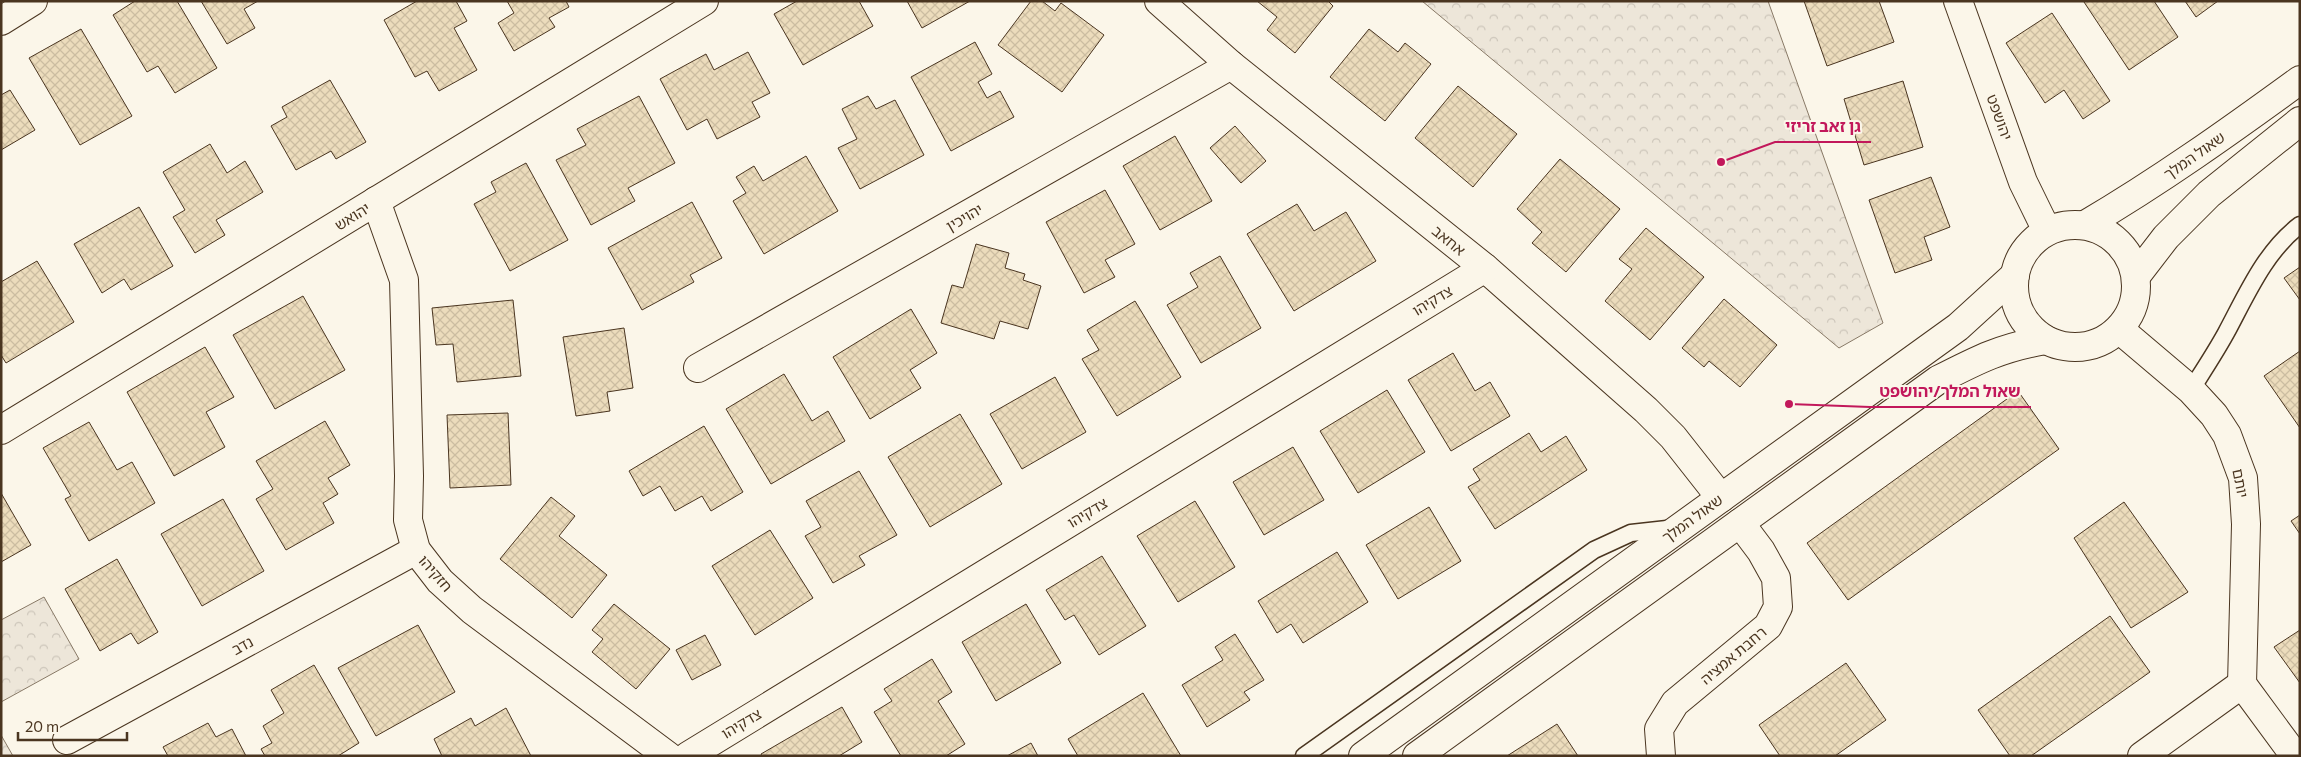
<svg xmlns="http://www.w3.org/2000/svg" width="2301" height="757" viewBox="0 0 2301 757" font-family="Commissioner,'Noto Sans Hebrew',sans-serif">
  <defs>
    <pattern id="forest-crowns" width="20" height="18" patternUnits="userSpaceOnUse" patternTransform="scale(1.25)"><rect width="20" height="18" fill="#ede6d9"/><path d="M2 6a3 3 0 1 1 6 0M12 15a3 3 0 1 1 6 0" fill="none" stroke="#cdc6ba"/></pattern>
    <pattern id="building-cross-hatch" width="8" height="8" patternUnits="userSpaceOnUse" patternTransform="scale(1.25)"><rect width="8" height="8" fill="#ecdcbc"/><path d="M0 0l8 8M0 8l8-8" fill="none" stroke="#ccbda1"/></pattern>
  </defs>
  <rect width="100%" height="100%" fill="#fbf6e9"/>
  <!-- forest -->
  <g fill="url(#forest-crowns)" stroke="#887966">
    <path d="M 1422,1 L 1768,1 L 1883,323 L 1839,348 Z"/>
    <path d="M 44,597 L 79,659 L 1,702 L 1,620 Z"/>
    <path d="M 1,735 L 13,756 L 1,756 Z"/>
  </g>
  <!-- building -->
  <g fill="url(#building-cross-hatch)" stroke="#4a3520">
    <path d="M 135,1 L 177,1 L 217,68 L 175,93 L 158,66 L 147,72 L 113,15 Z"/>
    <path d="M 201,1 L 258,1 L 244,9 L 255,28 L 227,44 Z"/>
    <path d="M 417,1 L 456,1 L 467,21 L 454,28 L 477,70 L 439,91 L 427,71 L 415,77 L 384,20 Z"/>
    <path d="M 507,1 L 566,1 L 569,7 L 549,18 L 555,27 L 514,51 L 498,23 L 514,13 Z"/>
    <path d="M 797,1 L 859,1 L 873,26 L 803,65 L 774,14 Z"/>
    <path d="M 907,1 L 970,1 L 922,28 Z"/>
    <path d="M 1031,1 L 1042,1 L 1055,11 L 1061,3 L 1104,35 L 1062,92 L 998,45 Z"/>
    <path d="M 1257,1 L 1328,1 L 1333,6 L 1295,53 L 1267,30 L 1277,17 Z"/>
    <path d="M 1804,1 L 1879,1 L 1894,42 L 1827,66 Z"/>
    <path d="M 2086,1 L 2154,1 L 2178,37 L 2129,70 L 2084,2 Z"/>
    <path d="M 2185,1 L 2218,1 L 2196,17 Z"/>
    <path d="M 2052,13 L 2110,101 L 2083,119 L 2064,90 L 2045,103 L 2006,43 Z"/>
    <path d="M 81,29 L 132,116 L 80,145 L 29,58 Z"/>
    <path d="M 1369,29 L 1398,52 L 1405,43 L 1431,64 L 1385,121 L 1330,77 Z"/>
    <path d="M 975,42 L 992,74 L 978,82 L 987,98 L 1000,91 L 1014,117 L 951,151 L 911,77 Z"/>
    <path d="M 748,52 L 770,93 L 752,102 L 760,117 L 717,139 L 707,119 L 687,130 L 660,79 L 706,54 L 714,70 Z"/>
    <path d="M 330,80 L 366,142 L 336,159 L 331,151 L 296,170 L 271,126 L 287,117 L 282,107 Z"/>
    <path d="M 1903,81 L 1923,147 L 1864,165 L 1844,99 Z"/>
    <path d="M 1458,86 L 1517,134 L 1473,187 L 1415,138 Z"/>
    <path d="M 10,90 L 35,130 L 1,150 L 1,95 Z"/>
    <path d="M 639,96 L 675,163 L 628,188 L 635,201 L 591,225 L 556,160 L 586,145 L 577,129 Z"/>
    <path d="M 868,96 L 876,109 L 895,100 L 924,155 L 860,189 L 838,148 L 857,139 L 842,109 Z"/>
    <path d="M 1235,126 L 1266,161 L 1241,183 L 1210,148 Z"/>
    <path d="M 1175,136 L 1212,201 L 1160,230 L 1123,166 Z"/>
    <path d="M 210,144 L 227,173 L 245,161 L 263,192 L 216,220 L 225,235 L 195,253 L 173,217 L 185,210 L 163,172 Z"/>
    <path d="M 806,156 L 838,211 L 764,254 L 733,201 L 746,193 L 736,177 L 754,166 L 763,181 Z"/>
    <path d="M 1560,159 L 1620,209 L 1566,272 L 1532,243 L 1542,232 L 1517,209 Z"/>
    <path d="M 526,163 L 568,240 L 510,271 L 474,204 L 496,192 L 491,182 Z"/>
    <path d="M 1931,177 L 1950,227 L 1924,237 L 1932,260 L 1895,273 L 1869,200 Z"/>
    <path d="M 1105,190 L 1135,244 L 1105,260 L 1115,277 L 1084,293 L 1046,222 Z"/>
    <path d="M 692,202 L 722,258 L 690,275 L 694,282 L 642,310 L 608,248 Z"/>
    <path d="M 1297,204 L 1314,231 L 1346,212 L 1376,261 L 1294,311 L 1247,234 Z"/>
    <path d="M 139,207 L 173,266 L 131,290 L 124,279 L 102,293 L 74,244 Z"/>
    <path d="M 1646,228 L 1704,277 L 1650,340 L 1605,301 L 1632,269 L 1619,259 Z"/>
    <path d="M 976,244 L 1009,253 L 1005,268 L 1025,274 L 1023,280 L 1041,286 L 1028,329 L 1000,321 L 994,339 L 941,323 L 952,285 L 963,288 Z"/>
    <path d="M 1220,256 L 1261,328 L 1201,363 L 1167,305 L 1198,287 L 1190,273 Z"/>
    <path d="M 37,261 L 74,322 L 6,363 L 1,355 L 1,282 Z"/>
    <path d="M 2300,267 L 2300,300 L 2284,278 Z"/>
    <path d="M 303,296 L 345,370 L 275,409 L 233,335 Z"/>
    <path d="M 1724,299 L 1777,345 L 1740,387 L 1709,361 L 1704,367 L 1682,348 Z"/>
    <path d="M 513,300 L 521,376 L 457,382 L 453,344 L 436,345 L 432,308 Z"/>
    <path d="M 1135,301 L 1181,377 L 1117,416 L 1082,359 L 1099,350 L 1087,330 Z"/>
    <path d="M 911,309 L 937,353 L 910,370 L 921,388 L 870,419 L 833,357 Z"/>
    <path d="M 624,328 L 633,388 L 607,392 L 610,411 L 576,416 L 563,337 Z"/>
    <path d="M 205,347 L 234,397 L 206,412 L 225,447 L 174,476 L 127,392 Z"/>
    <path d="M 2300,351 L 2300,428 L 2264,376 Z"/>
    <path d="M 1453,353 L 1475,391 L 1490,382 L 1510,416 L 1451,451 L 1408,380 Z"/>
    <path d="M 784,374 L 812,421 L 828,411 L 845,441 L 771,484 L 726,409 Z"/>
    <path d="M 1055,377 L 1086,432 L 1022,469 L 990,414 Z"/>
    <path d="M 1387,390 L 1425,452 L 1358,493 L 1320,431 Z"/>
    <path d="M 2018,391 L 2059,449 L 1848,600 L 1807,543 Z"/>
    <path d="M 508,413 L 511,485 L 450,488 L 447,415 Z"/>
    <path d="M 960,414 L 1002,484 L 930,527 L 888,457 Z"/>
    <path d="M 325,421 L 350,465 L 328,478 L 338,494 L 323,503 L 334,523 L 286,550 L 256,499 L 273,489 L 256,461 Z"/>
    <path d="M 89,422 L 117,470 L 132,462 L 155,503 L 89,541 L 65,499 L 71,496 L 43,448 Z"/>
    <path d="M 704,426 L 743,492 L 711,511 L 702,496 L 675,511 L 660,486 L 643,496 L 629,471 Z"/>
    <path d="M 1529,433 L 1541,452 L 1566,436 L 1587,470 L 1495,529 L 1468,487 L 1480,480 L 1473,469 Z"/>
    <path d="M 1293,447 L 1324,500 L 1264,535 L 1233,482 Z"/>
    <path d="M 859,471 L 897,535 L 859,556 L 865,565 L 833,583 L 805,536 L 821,527 L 806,501 Z"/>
    <path d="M 1,493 L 31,545 L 1,562 Z"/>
    <path d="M 551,497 L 575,516 L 559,536 L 607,575 L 572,618 L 500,559 Z"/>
    <path d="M 223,499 L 264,571 L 202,606 L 161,534 Z"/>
    <path d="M 1195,501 L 1235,567 L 1178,602 L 1137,536 Z"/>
    <path d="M 2124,502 L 2188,592 L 2131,628 L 2074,538 Z"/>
    <path d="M 1429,507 L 1461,561 L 1398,599 L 1366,545 Z"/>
    <path d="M 2300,515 L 2300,534 L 2291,521 Z"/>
    <path d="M 770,530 L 813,598 L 755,635 L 712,566 Z"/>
    <path d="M 1337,552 L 1368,602 L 1303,643 L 1291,624 L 1277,633 L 1258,601 Z"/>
    <path d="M 1102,556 L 1146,626 L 1099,655 L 1074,615 L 1065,620 L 1046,590 Z"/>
    <path d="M 117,559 L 158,632 L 138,644 L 131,633 L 100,651 L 65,589 Z"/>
    <path d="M 614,604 L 670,649 L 636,689 L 592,652 L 603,639 L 592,630 Z"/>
    <path d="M 1026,604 L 1061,663 L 996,701 L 962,642 Z"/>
    <path d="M 2110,616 L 2150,672 L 2031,756 L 2010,756 L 1978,710 Z"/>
    <path d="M 418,625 L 455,692 L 376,736 L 338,668 Z"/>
    <path d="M 2300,630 L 2300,683 L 2274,647 Z"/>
    <path d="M 1235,634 L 1264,680 L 1244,692 L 1250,700 L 1207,727 L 1182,685 L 1223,660 L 1215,647 Z"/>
    <path d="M 705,635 L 721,665 L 692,680 L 676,650 Z"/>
    <path d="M 932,659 L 952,692 L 938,701 L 965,744 L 946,756 L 901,756 L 874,712 L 892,701 L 884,689 Z"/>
    <path d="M 1846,663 L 1886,720 L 1835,756 L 1780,756 L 1759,725 Z"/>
    <path d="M 314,665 L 359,743 L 338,756 L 265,756 L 261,749 L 272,743 L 263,726 L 284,713 L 271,690 Z"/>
    <path d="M 1143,693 L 1181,756 L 1078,756 L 1068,739 Z"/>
    <path d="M 842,707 L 862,742 L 839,756 L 762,756 L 761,754 Z"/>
    <path d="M 506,708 L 531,756 L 442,756 L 434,739 L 471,718 L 475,726 Z"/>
    <path d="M 208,723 L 216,737 L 232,729 L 246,756 L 168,756 L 163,747 Z"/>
    <path d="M 1557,724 L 1578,756 L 1507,756 Z"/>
    <path d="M 1031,743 L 1038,756 L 1007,756 Z"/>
  </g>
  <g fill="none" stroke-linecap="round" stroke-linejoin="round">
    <defs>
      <g id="lane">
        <path d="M 2191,390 C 2203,371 2215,353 2226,333 C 2246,296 2265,251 2300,225"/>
        <path d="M 1304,756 L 1594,550 L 1631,533 L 1676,528"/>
      </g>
      <g id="street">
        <path d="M 1159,1 L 1231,65 L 1485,268 L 1646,410 L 1673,437 L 1721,498"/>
        <path d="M 1958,1 L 2023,182 L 2047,231"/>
        <path d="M 1,21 L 33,1"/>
        <path d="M 376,201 L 404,280 L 409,476 L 408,520 L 416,550 L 440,581 L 472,610 L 668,756"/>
        <path d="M 2119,329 L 2191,390 L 2214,415 L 2227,435 L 2243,478 L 2246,524 L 2242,684"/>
        <path d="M 698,368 L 1231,65"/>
        <path d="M 1,430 L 704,1"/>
        <path d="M 67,740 L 416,550"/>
        <path d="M 688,756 L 1485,268"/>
        <path d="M 1661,756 L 1659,729 L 1675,703 L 1768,626 L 1778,607 L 1776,578 L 1761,551 L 1740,523"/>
        <path d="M 2142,756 L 2242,684 L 2295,756"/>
      </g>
      <g id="secondary">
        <circle cx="2075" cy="286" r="61"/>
        <path d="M 2085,225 C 2160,181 2230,131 2300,80"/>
        <path d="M 2136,276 L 2166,237 L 2209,194 L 2300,121"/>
        <path d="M 1363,756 L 1958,327 L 2015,275"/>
        <path d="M 1417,756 L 1938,380 C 1977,360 2002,347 2046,340"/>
      </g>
    </defs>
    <!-- lane casing -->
    <use href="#lane" stroke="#4a3520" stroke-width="19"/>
    <!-- street casing -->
    <use href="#street" stroke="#4a3520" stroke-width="30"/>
    <!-- secondary casing -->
    <use href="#secondary" stroke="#4a3520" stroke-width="30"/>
    <!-- lane -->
    <use href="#lane" stroke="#fbf6e9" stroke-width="16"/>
    <!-- street -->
    <use href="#street" stroke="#fbf6e9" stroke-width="28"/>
    <!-- secondary -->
    <use href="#secondary" stroke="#fbf6e9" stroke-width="28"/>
  </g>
  <g text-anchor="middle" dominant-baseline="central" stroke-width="4" stroke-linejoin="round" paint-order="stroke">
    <!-- street labels -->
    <g font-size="15" fill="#4a3520" stroke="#fbf6e9">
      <text transform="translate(2000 117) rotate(70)">יהושפט</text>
      <text transform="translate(2194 155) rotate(-35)">שאול המלך</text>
      <text transform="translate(352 216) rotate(-32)">יהואש</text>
      <text transform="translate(964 217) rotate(-30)">יהויכין</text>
      <text transform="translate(1449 240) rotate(39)">אחאב</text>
      <text transform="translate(1432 300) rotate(-31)">צדקיהו</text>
      <text transform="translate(2241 483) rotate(79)">יותם</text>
      <text transform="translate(1087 512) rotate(-31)">צדקיהו</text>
      <text transform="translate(1692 518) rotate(-36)">שאול המלך</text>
      <text transform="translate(436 573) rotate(49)">חזקיהו</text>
      <text transform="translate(242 645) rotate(-29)">נדב</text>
      <text transform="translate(1733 655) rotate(-40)">רחבת אמציה</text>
      <text transform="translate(741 723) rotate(-31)">צדקיהו</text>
    </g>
  </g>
  <!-- callouts -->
  <path fill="none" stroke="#c2185b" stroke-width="2" d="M1721 162L1775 142H1871M1789 404L1870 407H2031"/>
  <g fill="#c2185b" stroke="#fbf6e9" stroke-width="2">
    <circle cx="1721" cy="162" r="5"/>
    <circle cx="1789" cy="404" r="5"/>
  </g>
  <g font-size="16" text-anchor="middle" font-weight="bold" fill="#c2185b" stroke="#fbf6e9" stroke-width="4" stroke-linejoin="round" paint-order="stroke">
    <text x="1823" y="132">גן זאב זריזי</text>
    <text x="1950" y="397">שאול המלך/יהושפט</text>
  </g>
  <!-- border -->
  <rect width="2301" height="757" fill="none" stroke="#4a3520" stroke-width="5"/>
  <!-- scale -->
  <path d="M18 732v8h109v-8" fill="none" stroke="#4a3520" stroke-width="2.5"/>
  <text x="25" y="732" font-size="15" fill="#4a3520" stroke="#fbf6e9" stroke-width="4" paint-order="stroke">20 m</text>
</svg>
